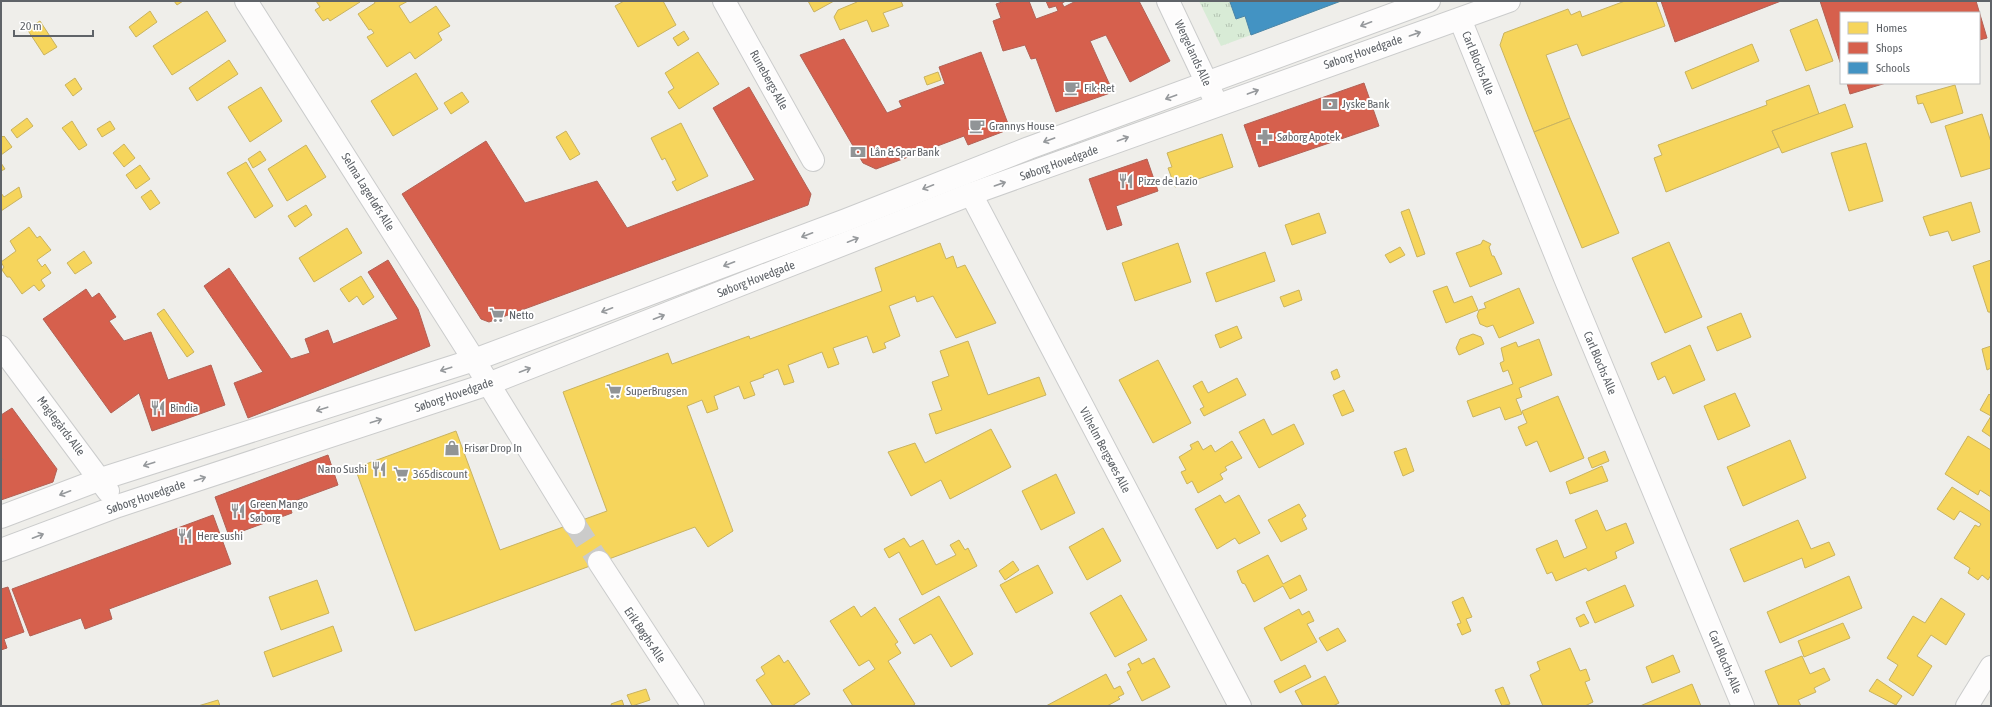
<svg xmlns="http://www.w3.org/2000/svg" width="1992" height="707" viewBox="0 0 1992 707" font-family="'Asap Condensed',sans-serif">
  <defs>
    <pattern id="grass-tufts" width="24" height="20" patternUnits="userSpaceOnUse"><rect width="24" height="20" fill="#d8ebd6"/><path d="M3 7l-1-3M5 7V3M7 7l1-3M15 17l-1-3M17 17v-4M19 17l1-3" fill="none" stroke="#b2c2b1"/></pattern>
  </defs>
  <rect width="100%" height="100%" fill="#efeeea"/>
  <!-- grass -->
  <path fill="url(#grass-tufts)" d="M 1199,1 L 1343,1 L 1221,46 Z"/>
  <!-- homes -->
  <g fill="#f6d55c" stroke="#c9b360">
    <path d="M 174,1 L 183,1 L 177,5 Z"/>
    <path d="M 316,1 L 359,1 L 360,2 L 330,21 L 328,18 L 323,21 L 315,10 L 320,7 Z"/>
    <path d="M 374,1 L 408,1 L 399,6 L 410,23 L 436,6 L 450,26 L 438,33 L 442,40 L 415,59 L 410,52 L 387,67 L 367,37 L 374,33 L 371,29 L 369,30 L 358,14 L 375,3 Z"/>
    <path d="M 624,1 L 663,1 L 676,25 L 638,47 L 615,6 Z"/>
    <path d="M 808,1 L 834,1 L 814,12 Z"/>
    <path d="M 856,1 L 901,1 L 903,6 L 883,13 L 889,26 L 872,32 L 867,20 L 840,30 L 834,17 L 838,10 L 857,2 Z"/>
    <path d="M 1625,1 L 1656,1 L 1665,26 L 1582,56 L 1577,44 L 1546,55 L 1570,118 L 1534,132 L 1500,45 L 1504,33 L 1568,9 L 1571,15 L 1580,11 L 1582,17 Z"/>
    <path d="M 150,11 L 157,22 L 136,37 L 129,27 Z"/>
    <path d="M 207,11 L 226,41 L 172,75 L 153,46 Z"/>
    <path d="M 1817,19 L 1833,61 L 1806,71 L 1790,30 Z"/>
    <path d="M 40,21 L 57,47 L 44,55 L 27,29 Z"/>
    <path d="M 684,31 L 689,39 L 678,46 L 673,38 Z"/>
    <path d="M 1752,44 L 1759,61 L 1692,89 L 1685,72 Z"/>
    <path d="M 698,52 L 719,84 L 679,109 L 668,92 L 674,88 L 665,73 Z"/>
    <path d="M 229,60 L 238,74 L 197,101 L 189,88 Z"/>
    <path d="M 938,72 L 941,80 L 927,85 L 924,77 Z"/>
    <path d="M 416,73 L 438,109 L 393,136 L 371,101 Z"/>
    <path d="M 75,78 L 82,89 L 73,96 L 65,85 Z"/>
    <path d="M 1809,85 L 1819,114 L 1772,131 L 1779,147 L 1666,192 L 1654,158 L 1662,155 L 1658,145 L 1767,105 L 1766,101 Z"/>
    <path d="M 1955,85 L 1963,113 L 1931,123 L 1923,103 L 1918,104 L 1916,96 Z"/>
    <path d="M 261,87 L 282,121 L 250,142 L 228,107 Z"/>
    <path d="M 462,92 L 469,102 L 451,114 L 444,103 Z"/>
    <path d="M 1845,104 L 1853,127 L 1782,153 L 1772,131 Z"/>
    <path d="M 1982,114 L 1991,142 L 1991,168 L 1961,177 L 1945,126 Z"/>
    <path d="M 27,118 L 33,126 L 17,138 L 11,130 Z"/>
    <path d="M 1570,118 L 1619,233 L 1582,248 L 1534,132 Z"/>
    <path d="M 72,121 L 87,145 L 79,150 L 62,128 Z"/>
    <path d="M 110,121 L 115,129 L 102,137 L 97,129 Z"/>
    <path d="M 681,123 L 708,176 L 677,191 L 672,182 L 676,180 L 665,158 L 662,160 L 651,138 Z"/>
    <path d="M 566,131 L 580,154 L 570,160 L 556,137 Z"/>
    <path d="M 1222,134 L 1233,167 L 1175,187 L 1168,168 L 1172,167 L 1167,153 Z"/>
    <path d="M 1,135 L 3,137 L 4,136 L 12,147 L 1,155 Z"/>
    <path d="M 1866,143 L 1883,201 L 1849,211 L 1831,153 Z"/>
    <path d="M 124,144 L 135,158 L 124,167 L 113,153 Z"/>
    <path d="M 306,145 L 326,177 L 287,201 L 268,169 Z"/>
    <path d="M 260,151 L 266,160 L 253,168 L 248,159 Z"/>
    <path d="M 246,162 L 273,206 L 255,218 L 227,173 Z"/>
    <path d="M 1,163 L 5,169 L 1,171 Z"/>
    <path d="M 140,165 L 150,179 L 136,189 L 126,175 Z"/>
    <path d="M 19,187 L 22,197 L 1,211 L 1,193 L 4,197 Z"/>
    <path d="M 151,190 L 160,203 L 150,210 L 141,197 Z"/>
    <path d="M 1971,202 L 1980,232 L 1952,241 L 1948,231 L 1930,236 L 1923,217 Z"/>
    <path d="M 306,205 L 312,215 L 295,227 L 288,216 Z"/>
    <path d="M 1409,209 L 1425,254 L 1417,257 L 1401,212 Z"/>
    <path d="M 1319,213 L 1326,233 L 1292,245 L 1285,225 Z"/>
    <path d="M 29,227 L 37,238 L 40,236 L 51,250 L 37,260 L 42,267 L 45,264 L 51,273 L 41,280 L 45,286 L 39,291 L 34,285 L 22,294 L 10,277 L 7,277 L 2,270 L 4,267 L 1,262 L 16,251 L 10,241 Z"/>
    <path d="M 347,228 L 362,253 L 314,282 L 299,258 Z"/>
    <path d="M 1483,240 L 1491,244 L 1489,247 L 1492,256 L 1494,256 L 1502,274 L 1470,287 L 1456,253 L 1481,244 Z"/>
    <path d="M 1669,242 L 1702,317 L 1665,333 L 1632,258 Z"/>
    <path d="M 940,243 L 946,259 L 953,256 L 957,268 L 965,265 L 996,323 L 956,338 L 933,296 L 917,302 L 915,296 L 889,306 L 900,336 L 884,343 L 886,348 L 873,353 L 867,336 L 833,348 L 839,364 L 828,368 L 822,352 L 788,365 L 794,382 L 784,385 L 778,369 L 763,375 L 764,377 L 750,382 L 755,395 L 744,399 L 739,386 L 714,396 L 718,409 L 707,413 L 702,400 L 687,406 L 733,531 L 708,547 L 695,527 L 415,631 L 355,468 L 456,431 L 500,550 L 607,511 L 563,392 L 668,353 L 672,364 L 749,336 L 750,339 L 882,291 L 875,268 Z"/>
    <path d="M 1178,243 L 1191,282 L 1135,301 L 1122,263 Z"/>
    <path d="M 1400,247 L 1405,255 L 1390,263 L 1385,255 Z"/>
    <path d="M 84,251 L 92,263 L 75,274 L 67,263 Z"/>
    <path d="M 1265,252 L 1275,281 L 1216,302 L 1206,273 Z"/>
    <path d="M 1991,260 L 1991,316 L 1990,312 L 1988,312 L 1973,266 Z"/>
    <path d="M 361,276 L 374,297 L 363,305 L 357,296 L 349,302 L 340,289 Z"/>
    <path d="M 1447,286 L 1454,303 L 1472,296 L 1478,310 L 1446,323 L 1433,291 Z"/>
    <path d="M 1519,288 L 1534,323 L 1499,338 L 1493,325 L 1487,327 L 1480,324 L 1477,316 L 1479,310 L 1486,308 L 1484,303 Z"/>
    <path d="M 1299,290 L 1302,300 L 1284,307 L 1280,297 Z"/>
    <path d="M 164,309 L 194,352 L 187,357 L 157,314 Z"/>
    <path d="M 1741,313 L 1751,337 L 1717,351 L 1707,327 Z"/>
    <path d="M 1237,326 L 1242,338 L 1220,348 L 1215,335 Z"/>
    <path d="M 1473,334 L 1481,337 L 1484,344 L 1459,355 L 1456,348 L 1460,339 Z"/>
    <path d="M 1539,339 L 1552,375 L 1519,388 L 1522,397 L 1516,399 L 1522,414 L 1505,420 L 1500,407 L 1473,417 L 1467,401 L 1513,384 L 1508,370 L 1503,372 L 1500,363 L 1504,361 L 1501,348 L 1516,342 L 1518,347 Z"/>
    <path d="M 968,341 L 988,395 L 1039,377 L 1046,395 L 936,434 L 929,414 L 942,410 L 932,382 L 949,376 L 940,351 Z"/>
    <path d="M 1690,345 L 1705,380 L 1673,394 L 1665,376 L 1658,380 L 1651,363 Z"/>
    <path d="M 1991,346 L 1991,368 L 1987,370 L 1982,349 Z"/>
    <path d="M 1158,360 L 1191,423 L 1153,443 L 1119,380 Z"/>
    <path d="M 1337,369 L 1340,377 L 1334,380 L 1331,372 Z"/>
    <path d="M 1237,378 L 1246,395 L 1204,416 L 1200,409 L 1204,407 L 1193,386 L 1202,381 L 1208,393 Z"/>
    <path d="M 1344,390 L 1354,411 L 1342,416 L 1333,395 Z"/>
    <path d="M 1735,393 L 1750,426 L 1718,440 L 1704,406 Z"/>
    <path d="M 1989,394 L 1991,396 L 1991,437 L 1982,431 L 1991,416 L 1980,410 Z"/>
    <path d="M 1558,396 L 1584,458 L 1550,472 L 1537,441 L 1526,446 L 1518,427 L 1527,423 L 1522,411 Z"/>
    <path d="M 1264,419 L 1272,435 L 1294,424 L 1304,444 L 1259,468 L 1239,432 Z"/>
    <path d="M 991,429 L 1011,467 L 950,499 L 941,480 L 911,496 L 888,452 L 915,443 L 925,463 Z"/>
    <path d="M 1968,436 L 1991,450 L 1991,497 L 1980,490 L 1978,495 L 1945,474 Z"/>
    <path d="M 1790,440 L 1806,478 L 1743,506 L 1727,467 Z"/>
    <path d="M 1198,441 L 1203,450 L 1211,445 L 1215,452 L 1232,441 L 1242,458 L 1225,467 L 1227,470 L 1220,474 L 1223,479 L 1198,493 L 1192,481 L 1187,484 L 1181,472 L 1186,470 L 1179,457 L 1192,449 L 1190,445 Z"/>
    <path d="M 1406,448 L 1414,471 L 1403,476 L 1394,452 Z"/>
    <path d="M 1605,451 L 1609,461 L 1592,468 L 1588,458 Z"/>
    <path d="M 1602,466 L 1608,481 L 1570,494 L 1566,482 Z"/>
    <path d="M 1056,474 L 1075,513 L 1041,530 L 1022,491 Z"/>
    <path d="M 1952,487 L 1991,512 L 1991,575 L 1988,580 L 1982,575 L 1978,580 L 1968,573 L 1970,568 L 1954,558 L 1975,525 L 1979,527 L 1981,524 L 1960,511 L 1954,520 L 1937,509 Z"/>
    <path d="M 1220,495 L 1225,503 L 1239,495 L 1260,533 L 1239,544 L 1235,538 L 1217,549 L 1195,509 Z"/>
    <path d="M 1299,504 L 1306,516 L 1302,519 L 1307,529 L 1281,542 L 1268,520 Z"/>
    <path d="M 1597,510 L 1606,531 L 1626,523 L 1634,543 L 1615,552 L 1617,558 L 1588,571 L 1586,568 L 1556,581 L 1552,572 L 1547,574 L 1536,549 L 1557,540 L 1564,558 L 1587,548 L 1575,520 Z"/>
    <path d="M 1798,520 L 1811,549 L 1829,542 L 1835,555 L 1805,568 L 1802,558 L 1744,582 L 1730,549 Z"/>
    <path d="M 1103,528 L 1121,561 L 1087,580 L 1069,547 Z"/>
    <path d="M 904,538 L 910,547 L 923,540 L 936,565 L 956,555 L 950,545 L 959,540 L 965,550 L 968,548 L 977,566 L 922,595 L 899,552 L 889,558 L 884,549 Z"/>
    <path d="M 1268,555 L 1283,584 L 1300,575 L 1307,590 L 1290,599 L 1283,586 L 1254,602 L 1245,584 L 1242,583 L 1237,571 Z"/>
    <path d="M 1013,561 L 1019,570 L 1005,580 L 999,571 Z"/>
    <path d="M 1038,565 L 1053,593 L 1016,613 L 1000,585 Z"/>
    <path d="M 1849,576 L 1862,608 L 1780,643 L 1767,612 Z"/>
    <path d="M 317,580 L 329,613 L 281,630 L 269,597 Z"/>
    <path d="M 1625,585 L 1634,606 L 1595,623 L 1586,602 Z"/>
    <path d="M 1121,595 L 1147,640 L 1115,657 L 1090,613 Z"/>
    <path d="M 939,596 L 973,654 L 951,667 L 931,634 L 914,644 L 899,619 Z"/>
    <path d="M 1463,597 L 1472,617 L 1466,619 L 1471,631 L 1462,635 L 1457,624 L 1461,623 L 1452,602 Z"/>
    <path d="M 1941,598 L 1965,614 L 1946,645 L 1931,635 L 1917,656 L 1932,666 L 1913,696 L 1889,680 L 1898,665 L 1887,658 L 1913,616 L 1925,623 Z"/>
    <path d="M 854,606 L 861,617 L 875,607 L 898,642 L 895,644 L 901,653 L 888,661 L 915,704 L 912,706 L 853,706 L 843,690 L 875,669 L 869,660 L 859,666 L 830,621 Z"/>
    <path d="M 1299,609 L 1302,615 L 1309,611 L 1314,621 L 1307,624 L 1317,642 L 1281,661 L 1264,628 Z"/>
    <path d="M 1584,614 L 1589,623 L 1580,627 L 1576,618 Z"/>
    <path d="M 1843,623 L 1850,638 L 1804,657 L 1798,641 Z"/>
    <path d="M 333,626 L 342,651 L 273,677 L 264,652 Z"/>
    <path d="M 1338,628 L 1346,641 L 1327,651 L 1319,638 Z"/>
    <path d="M 1570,648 L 1580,671 L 1586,669 L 1590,680 L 1585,682 L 1593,702 L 1585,706 L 1543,706 L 1530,675 L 1540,670 L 1537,662 Z"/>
    <path d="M 779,655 L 784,663 L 788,660 L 810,694 L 792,706 L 773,706 L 756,680 L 765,674 L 761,667 Z"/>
    <path d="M 1673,655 L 1680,672 L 1652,683 L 1646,667 Z"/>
    <path d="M 1802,656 L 1810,674 L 1824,668 L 1830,680 L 1814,688 L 1816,692 L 1798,700 L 1801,706 L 1779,706 L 1765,671 Z"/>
    <path d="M 1139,658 L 1142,664 L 1154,658 L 1170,687 L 1142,701 L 1127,672 L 1131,670 L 1128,664 Z"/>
    <path d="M 1305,665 L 1311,677 L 1280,693 L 1274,681 Z"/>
    <path d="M 1106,674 L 1114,689 L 1120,686 L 1124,694 L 1118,697 L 1120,699 L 1107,706 L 1046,706 Z"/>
    <path d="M 1325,676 L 1339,703 L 1333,706 L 1303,706 L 1295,691 Z"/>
    <path d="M 1877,679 L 1902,696 L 1896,705 L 1869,691 Z"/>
    <path d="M 1692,684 L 1701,706 L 1640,706 Z"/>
    <path d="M 1503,687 L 1510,704 L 1502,706 L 1495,690 Z"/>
    <path d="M 646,689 L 650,700 L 632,706 L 627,695 Z"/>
    <path d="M 218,700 L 220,706 L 198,706 Z"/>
    <path d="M 622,700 L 624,706 L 612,706 L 611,704 Z"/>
  </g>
  <!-- shops -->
  <g fill="#d6604d" stroke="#b26155">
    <path d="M 1005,1 L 1029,1 L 1036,19 L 1058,11 L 1056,6 L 1049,8 L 1046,1 L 1066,1 L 1062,3 L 1064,7 L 1076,1 L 1139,1 L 1170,61 L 1130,82 L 1106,35 L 1090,41 L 1113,92 L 1056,112 L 1036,58 L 1031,59 L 1025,45 L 1003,51 L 993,21 L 1001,18 L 996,4 Z"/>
    <path d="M 1661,1 L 1781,1 L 1675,42 Z"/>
    <path d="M 1820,1 L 1976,1 L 1987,38 L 1979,40 L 1979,13 L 1841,13 L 1841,65 Z"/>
    <path d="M 844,39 L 887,113 L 902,107 L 899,101 L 945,84 L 939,67 L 981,52 L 1010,129 L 968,145 L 964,136 L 876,169 L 863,163 L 800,55 Z"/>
    <path d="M 1364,83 L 1379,126 L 1259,167 L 1244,125 Z"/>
    <path d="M 1847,83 L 1886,83 L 1850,94 Z"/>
    <path d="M 749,87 L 811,194 L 808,205 L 489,322 L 481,319 L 402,194 L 486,141 L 525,203 L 597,181 L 627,228 L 755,180 L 713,108 Z"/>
    <path d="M 1147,159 L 1158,191 L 1116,206 L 1122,225 L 1107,230 L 1089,179 Z"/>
    <path d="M 388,260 L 418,309 L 430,346 L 248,418 L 234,383 L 263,372 L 204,286 L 229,268 L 291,359 L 310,353 L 305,339 L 328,330 L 333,344 L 398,319 L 368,272 Z"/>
    <path d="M 86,289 L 92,298 L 99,293 L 116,317 L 109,321 L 124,341 L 151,332 L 168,380 L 211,365 L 225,405 L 152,431 L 139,393 L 111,413 L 43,319 Z"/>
    <path d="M 12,408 L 57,469 L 53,482 L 1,500 L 1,461 L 3,460 L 1,457 L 1,415 Z"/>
    <path d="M 328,455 L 338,485 L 289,503 L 292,513 L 229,536 L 215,497 Z"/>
    <path d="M 213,515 L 231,564 L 109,609 L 112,619 L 85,629 L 81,618 L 30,636 L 12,589 Z"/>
    <path d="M 8,587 L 24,632 L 4,639 L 7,648 L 1,650 L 1,589 Z"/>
  </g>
  <!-- schools -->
  <path fill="#4393c3" stroke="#4b85a8" d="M 1232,1 L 1341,1 L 1251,35 L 1245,16 L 1236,19 L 1230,2 Z"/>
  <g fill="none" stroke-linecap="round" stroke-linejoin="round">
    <!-- minor-tunnel -->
    <path stroke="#cbcbca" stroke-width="22" stroke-dasharray="22 11" stroke-linecap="butt" d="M 574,523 L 599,562"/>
    <defs>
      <g id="minor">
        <path d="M 246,1 L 474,360 L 574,523"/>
        <path d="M 724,1 L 813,160"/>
        <path d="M 1168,1 L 1213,96"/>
        <path d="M 1460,19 L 1565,278 L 1743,706"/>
        <path d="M 971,194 L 1240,706"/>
        <path d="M 1,347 L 108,491"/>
        <path d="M 1,517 L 101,479 L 474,360 L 846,220 L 1029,148 L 1429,1"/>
        <path d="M 1,550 L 118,506 L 488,384 L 971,194 L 1509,1"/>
        <path d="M 599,562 L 693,706"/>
        <path d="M 1967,706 L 1991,667"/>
      </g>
    </defs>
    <!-- minor casing -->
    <use href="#minor" stroke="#cbcccc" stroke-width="24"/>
    <!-- minor -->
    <use href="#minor" stroke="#fdfcfc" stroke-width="22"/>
  </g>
  <!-- one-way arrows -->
  <defs><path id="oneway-shaft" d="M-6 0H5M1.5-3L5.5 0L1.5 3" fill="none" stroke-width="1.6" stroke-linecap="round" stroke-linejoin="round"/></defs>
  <g stroke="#96999c">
    <use href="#oneway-shaft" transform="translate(1366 24) rotate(159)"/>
    <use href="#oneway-shaft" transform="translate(1415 34) rotate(-19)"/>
    <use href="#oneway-shaft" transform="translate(1253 92) rotate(-20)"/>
    <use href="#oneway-shaft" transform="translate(1171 97) rotate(160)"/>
    <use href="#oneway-shaft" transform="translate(1123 139) rotate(-20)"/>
    <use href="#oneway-shaft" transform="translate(1049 140) rotate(160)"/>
    <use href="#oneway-shaft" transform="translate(1000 184) rotate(-19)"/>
    <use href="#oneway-shaft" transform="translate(928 187) rotate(158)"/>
    <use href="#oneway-shaft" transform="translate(807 235) rotate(159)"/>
    <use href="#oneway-shaft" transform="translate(853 240) rotate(-22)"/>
    <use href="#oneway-shaft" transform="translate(729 264) rotate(159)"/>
    <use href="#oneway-shaft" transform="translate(607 310) rotate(159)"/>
    <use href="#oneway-shaft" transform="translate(659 317) rotate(-21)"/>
    <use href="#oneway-shaft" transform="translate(446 369) rotate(162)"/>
    <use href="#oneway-shaft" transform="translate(525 370) rotate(-21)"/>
    <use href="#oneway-shaft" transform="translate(322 409) rotate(162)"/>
    <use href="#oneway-shaft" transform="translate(376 421) rotate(-18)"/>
    <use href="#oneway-shaft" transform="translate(149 464) rotate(162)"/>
    <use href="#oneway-shaft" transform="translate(200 479) rotate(-18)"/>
    <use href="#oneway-shaft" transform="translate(65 493) rotate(159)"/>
    <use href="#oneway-shaft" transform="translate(38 536) rotate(-21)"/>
  </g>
  <!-- icons -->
  <defs>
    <symbol id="cafe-bare" viewBox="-9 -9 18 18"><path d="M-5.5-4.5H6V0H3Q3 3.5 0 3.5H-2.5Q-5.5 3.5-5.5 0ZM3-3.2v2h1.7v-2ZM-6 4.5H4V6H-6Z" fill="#919496" stroke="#fff" stroke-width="2.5" paint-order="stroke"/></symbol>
    <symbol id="bank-bare" viewBox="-9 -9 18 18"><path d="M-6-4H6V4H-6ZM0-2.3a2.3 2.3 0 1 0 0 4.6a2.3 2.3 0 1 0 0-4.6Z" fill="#919496" stroke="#fff" stroke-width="2.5" paint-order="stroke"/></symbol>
    <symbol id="pharmacy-bare" viewBox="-9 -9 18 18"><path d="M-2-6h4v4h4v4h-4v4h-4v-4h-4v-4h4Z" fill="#919496" stroke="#fff" stroke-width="2.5" paint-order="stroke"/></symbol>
    <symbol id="restaurant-bare" viewBox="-9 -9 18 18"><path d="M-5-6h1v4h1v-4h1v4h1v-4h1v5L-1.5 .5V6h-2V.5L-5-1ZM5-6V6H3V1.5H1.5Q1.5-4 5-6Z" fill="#919496" stroke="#fff" stroke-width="2.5" paint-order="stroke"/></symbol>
    <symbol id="supermarket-bare" viewBox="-9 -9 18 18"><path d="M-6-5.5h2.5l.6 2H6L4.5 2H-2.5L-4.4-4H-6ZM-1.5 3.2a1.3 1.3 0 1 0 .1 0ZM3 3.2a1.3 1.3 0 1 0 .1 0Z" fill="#919496" stroke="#fff" stroke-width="2.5" paint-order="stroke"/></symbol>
    <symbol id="shop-bare" viewBox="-9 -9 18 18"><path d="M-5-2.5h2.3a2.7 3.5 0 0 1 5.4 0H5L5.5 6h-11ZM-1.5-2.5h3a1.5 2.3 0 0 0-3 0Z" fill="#919496" stroke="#fff" stroke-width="2.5" paint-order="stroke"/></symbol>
  </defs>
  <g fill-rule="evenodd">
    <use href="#cafe-bare" x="1061" y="77" width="22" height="22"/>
    <use href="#bank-bare" x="1319" y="93" width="22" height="22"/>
    <use href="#cafe-bare" x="966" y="115" width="22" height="22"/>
    <use href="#pharmacy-bare" x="1254" y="126" width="22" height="22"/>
    <use href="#bank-bare" x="847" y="141" width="22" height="22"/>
    <use href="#restaurant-bare" x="1115" y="170" width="22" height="22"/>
    <use href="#supermarket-bare" x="486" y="304" width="22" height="22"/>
    <use href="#supermarket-bare" x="603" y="380" width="22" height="22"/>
    <use href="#restaurant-bare" x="147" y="397" width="22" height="22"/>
    <use href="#shop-bare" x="441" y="437" width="22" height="22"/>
    <use href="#restaurant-bare" x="368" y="458" width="22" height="22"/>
    <use href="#supermarket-bare" x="390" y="463" width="22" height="22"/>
    <use href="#restaurant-bare" x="227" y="500" width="22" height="22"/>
    <use href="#restaurant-bare" x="174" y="525" width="22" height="22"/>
  </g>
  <g text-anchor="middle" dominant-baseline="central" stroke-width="4" stroke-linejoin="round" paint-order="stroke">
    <!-- street labels -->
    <g font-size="12" fill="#5f6368" stroke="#fff">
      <text transform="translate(1363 52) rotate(-19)">Søborg Hovedgade</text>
      <text transform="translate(1193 53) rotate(65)">Wergelands Alle</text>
      <text transform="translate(1478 63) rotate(68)">Carl Blochs Alle</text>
      <text transform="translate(769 80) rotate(61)">Runebergs Alle</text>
      <text transform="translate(1059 163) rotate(-20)">Søborg Hovedgade</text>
      <text transform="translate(368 192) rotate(58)">Selma Lagerløfs Alle</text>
      <text transform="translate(756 279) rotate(-21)">Søborg Hovedgade</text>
      <text transform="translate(1600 363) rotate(67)">Carl Blochs Alle</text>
      <text transform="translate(454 395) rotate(-19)">Søborg Hovedgade</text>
      <text transform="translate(61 426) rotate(53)">Maglegårds Alle</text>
      <text transform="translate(1105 450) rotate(62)">Vilhelm Bergsøes Alle</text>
      <text transform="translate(146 497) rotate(-19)">Søborg Hovedgade</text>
      <text transform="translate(645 635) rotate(56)">Erik Bøghs Alle</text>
      <text transform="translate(1725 662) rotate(67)">Carl Blochs Alle</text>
    </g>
    <!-- poi labels -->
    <g font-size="12" fill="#5f6368" stroke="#fff" text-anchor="start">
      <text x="1084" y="88">Fik-Ret</text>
      <text x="1342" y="104">Jyske Bank</text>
      <text x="989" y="126">Grannys House</text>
      <text x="1277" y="137">Søborg Apotek</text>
      <text x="870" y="152">Lån &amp; Spar Bank</text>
      <text x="1138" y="181">Pizze de Lazio</text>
      <text x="509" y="315">Netto</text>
      <text x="626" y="391">SuperBrugsen</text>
      <text x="170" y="408">Bindia</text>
      <text x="464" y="448">Frisør Drop In</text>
      <text x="367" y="469" text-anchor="end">Nano Sushi</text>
      <text x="413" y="474">365discount</text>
      <text x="250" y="504">Green Mango<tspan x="250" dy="14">Søborg</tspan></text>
      <text x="197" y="536">Here sushi</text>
    </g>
  </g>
  <!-- border -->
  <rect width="1992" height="707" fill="none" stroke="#5f6368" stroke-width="4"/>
  <!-- legend -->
  <rect x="1840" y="12" width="140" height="72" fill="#ffffff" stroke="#bfc1c3"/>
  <rect x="1848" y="22" width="20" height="12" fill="#f6d55c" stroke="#bfc1c3"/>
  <text x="1876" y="32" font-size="12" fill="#5f6368">Homes</text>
  <rect x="1848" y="42" width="20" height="12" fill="#d6604d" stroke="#bfc1c3"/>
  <text x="1876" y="52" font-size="12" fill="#5f6368">Shops</text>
  <rect x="1848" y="62" width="20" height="12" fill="#4393c3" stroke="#bfc1c3"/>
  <text x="1876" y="72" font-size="12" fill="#5f6368">Schools</text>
  <!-- scale -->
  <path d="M14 30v6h79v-6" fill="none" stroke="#5f6368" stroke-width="2"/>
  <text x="20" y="30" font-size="12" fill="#5f6368" stroke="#ffffff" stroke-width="3" paint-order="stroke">20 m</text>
</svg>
